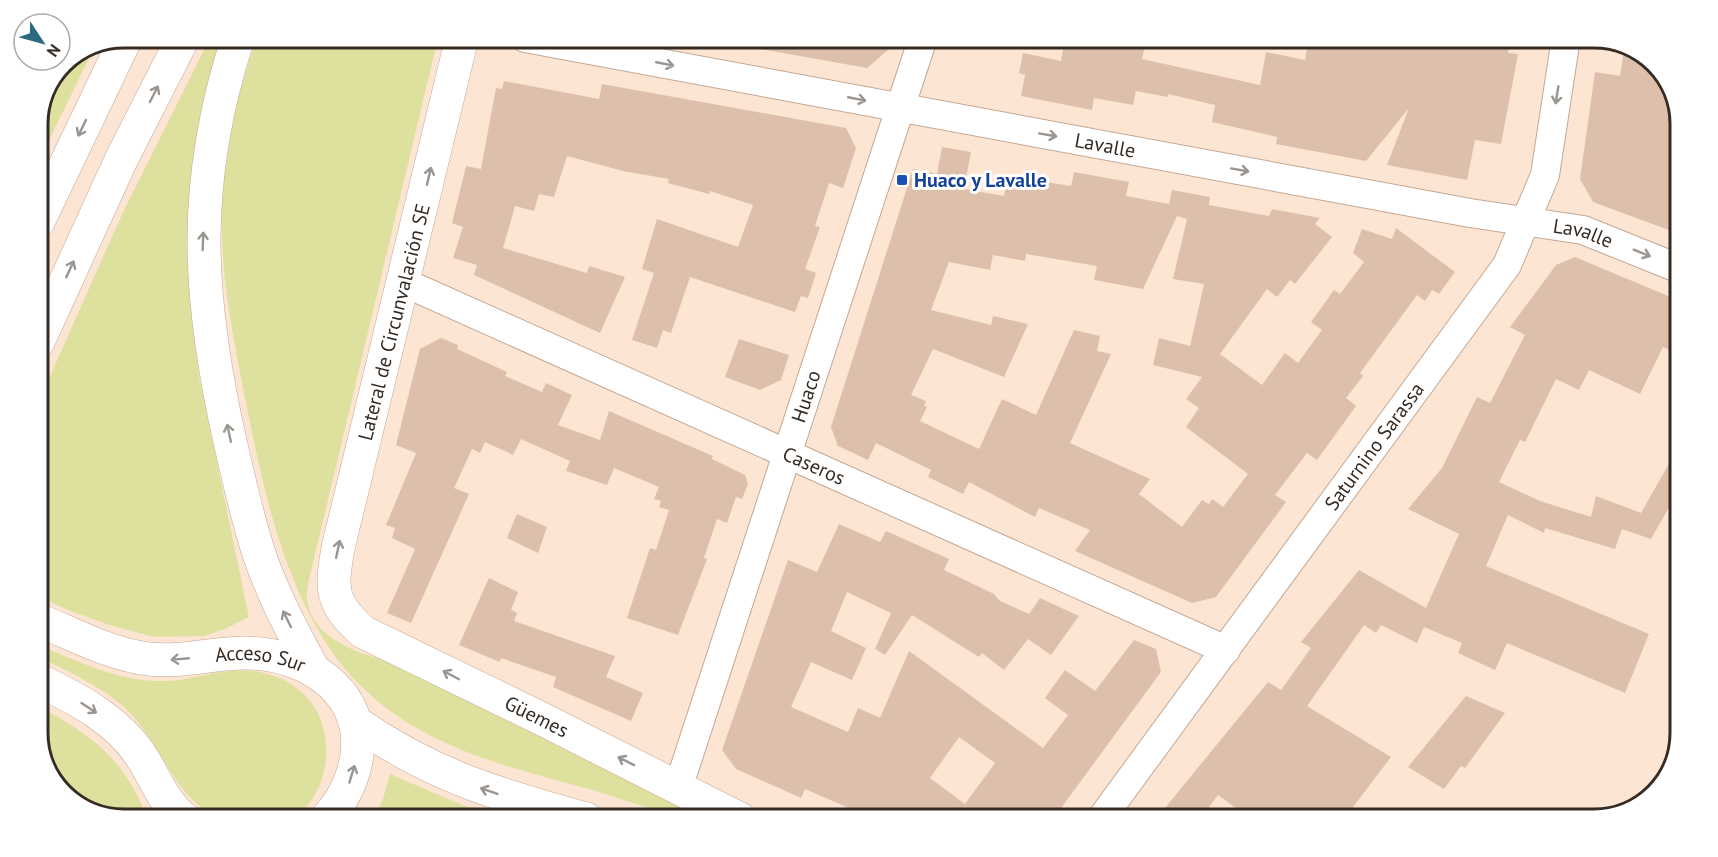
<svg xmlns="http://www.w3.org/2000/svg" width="1718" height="857" viewBox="0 0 1718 857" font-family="'PT Sans',sans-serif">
  <rect width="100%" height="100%" fill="#fce5d3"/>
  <!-- green -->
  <g fill="#dee19e">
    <path d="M 210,38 L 222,38 L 191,300 L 199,376 L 249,617 L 225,629 L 204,636 L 154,637 L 109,625 L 68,610 L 44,599 L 38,588 L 38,403 L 124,210 Z"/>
    <path d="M 257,38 L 438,38 L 314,559 C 311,572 306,587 307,600 C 312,638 357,653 388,661 L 708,819 C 670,819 620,797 581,787 C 503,766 420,745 361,686 C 287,613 264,492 244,393 C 232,331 219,268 222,204 C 224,147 238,91 257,38 Z"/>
    <path d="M 93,50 L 38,163 L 38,119 L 63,63 Z"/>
    <path d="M 38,645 C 76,660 117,681 159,681 C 183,682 206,673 230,671 C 278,666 322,693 326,743 C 329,770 315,815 283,819 C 273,821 261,819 251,819 C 237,819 224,821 211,814 C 173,792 160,744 130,713 C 105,687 69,673 38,656 Z"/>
    <path d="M 38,706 C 95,737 123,758 148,819 C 92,820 47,800 38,738 C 36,728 38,716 38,706 Z"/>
    <path d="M 390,774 L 462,805 L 510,819 L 373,819 L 383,799 Z"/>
  </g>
  <!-- building -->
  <g fill="#ddc0ab" fill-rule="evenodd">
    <path d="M 761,38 L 902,38 L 867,68 L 760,49 Z"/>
    <path d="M 1065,38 L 1122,38 L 1146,42 L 1142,59 L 1260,85 L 1266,52 L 1305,60 L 1309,38 L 1358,38 L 1403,45 L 1404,38 L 1511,38 L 1508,53 L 1518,54 L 1501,144 L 1475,140 L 1467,180 L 1387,165 L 1409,108 L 1366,161 L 1276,144 L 1277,137 L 1212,122 L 1215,105 L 1168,94 L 1168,97 L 1136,91 L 1133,105 L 1094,98 L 1092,110 L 1021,96 L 1025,75 L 1019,73 L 1023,53 L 1061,61 Z"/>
    <path d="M 1624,50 L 1639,53 L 1666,76 L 1680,119 L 1680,193 L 1674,232 L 1593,202 L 1580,179 L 1595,72 L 1620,76 Z"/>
    <path d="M 504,81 L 599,99 L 602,84 L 846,128 L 856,148 L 843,188 L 829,183 L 815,226 L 820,227 L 805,269 L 816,273 L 808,298 L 801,296 L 795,312 L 690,277 L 671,333 L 663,330 L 657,348 L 632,340 L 654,273 L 642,269 L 657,219 L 738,247 L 753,205 L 710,191 L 709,194 L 668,183 L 669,179 L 623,171 L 567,156 L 554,197 L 539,194 L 534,211 L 515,206 L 503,248 L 587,273 L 589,266 L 625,277 L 600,333 L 474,275 L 477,265 L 453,258 L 463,227 L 452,223 L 466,166 L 481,169 L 496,88 L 502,89 Z"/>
    <path d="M 942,147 L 971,152 L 964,189 L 1004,196 L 1008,176 L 1071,186 L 1074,172 L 1129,182 L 1126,196 L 1169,204 L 1172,190 L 1210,197 L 1209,205 L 1269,216 L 1272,209 L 1320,218 L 1315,224 L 1332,237 L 1295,284 L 1290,280 L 1277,297 L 1267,289 L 1220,354 L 1262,385 L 1285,353 L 1298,363 L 1322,330 L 1311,322 L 1334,290 L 1340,294 L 1364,262 L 1353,253 L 1362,229 L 1392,239 L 1396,228 L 1455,272 L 1439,294 L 1432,290 L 1425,301 L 1417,295 L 1360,373 L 1363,376 L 1346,398 L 1356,406 L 1317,460 L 1307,453 L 1275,495 L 1286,502 L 1216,597 L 1192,603 L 1075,551 L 1090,530 L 1039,508 L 1035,517 L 969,482 L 963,494 L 928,477 L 931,470 L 876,443 L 868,460 L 838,446 L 831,427 L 913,169 L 937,174 ZM 1177,216 L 1187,219 L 1173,279 L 1204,284 L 1190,346 L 1159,338 L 1153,365 L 1202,377 L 1186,399 L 1199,408 L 1186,427 L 1248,474 L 1223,507 L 1212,499 L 1209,504 L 1202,500 L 1182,527 L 1139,494 L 1150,479 L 1070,443 L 1111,354 L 1097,351 L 1100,336 L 1074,330 L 1036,415 L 1002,399 L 979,449 L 920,421 L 927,407 L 924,406 L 926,401 L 911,395 L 933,349 L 1004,377 L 1028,324 L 993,316 L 991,325 L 931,310 L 949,262 L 990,270 L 993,255 L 1025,261 L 1026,254 L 1097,266 L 1094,280 L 1143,289 Z"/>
    <path d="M 1575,257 L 1680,301 L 1680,356 L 1663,347 L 1640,394 L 1589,370 L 1579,390 L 1556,379 L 1525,442 L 1520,440 L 1499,482 L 1540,501 L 1591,517 L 1596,496 L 1641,513 L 1680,444 L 1680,488 L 1651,539 L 1622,529 L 1615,549 L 1545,528 L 1544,533 L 1508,515 L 1486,566 L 1649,634 L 1625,693 L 1507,643 L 1495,670 L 1458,653 L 1462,643 L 1424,627 L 1417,643 L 1381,625 L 1376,633 L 1364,625 L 1307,706 L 1391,757 L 1344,819 L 1251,819 L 1218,795 L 1200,819 L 1156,819 L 1268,682 L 1281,690 L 1311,648 L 1301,642 L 1359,570 L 1426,608 L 1459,534 L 1408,509 L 1442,468 L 1477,397 L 1490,403 L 1525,335 L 1510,327 L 1556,265 Z"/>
    <path d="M 441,338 L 458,345 L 457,349 L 507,372 L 505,376 L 542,392 L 546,383 L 572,395 L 558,425 L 600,440 L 609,411 L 713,456 L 712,459 L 745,475 L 748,484 L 742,499 L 736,497 L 727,523 L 717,519 L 704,558 L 707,559 L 678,635 L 627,618 L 650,548 L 656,550 L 669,510 L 659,507 L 661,501 L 654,499 L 659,487 L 614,468 L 607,485 L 566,471 L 570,461 L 521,439 L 513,455 L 485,442 L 480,453 L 472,449 L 454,488 L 469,494 L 411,623 L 387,613 L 415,549 L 392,538 L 395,528 L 386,525 L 416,453 L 396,445 L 420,349 Z"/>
    <path d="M 739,339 L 789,355 L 781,380 L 760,390 L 725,377 Z"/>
    <path d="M 517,514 L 547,527 L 538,553 L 507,538 Z"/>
    <path d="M 839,524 L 880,542 L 886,531 L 949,559 L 944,570 L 994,594 L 1000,601 L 1029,614 L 1040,598 L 1079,616 L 1051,655 L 1028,639 L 1004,670 L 982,653 L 979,657 L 912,615 L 885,655 L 875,649 L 891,613 L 847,592 L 831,631 L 866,648 L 852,680 L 811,662 L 791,707 L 848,732 L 858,708 L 880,718 L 909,651 L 1043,748 L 1068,715 L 1045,698 L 1065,670 L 1095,691 L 1134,640 L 1156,649 L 1161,672 L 1053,819 L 847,819 L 851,809 L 805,789 L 801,798 L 736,769 L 722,750 L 788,560 L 817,572 ZM 959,737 L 995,763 L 965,804 L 930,778 Z"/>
    <path d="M 489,578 L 518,592 L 511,610 L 517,613 L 514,621 L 615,656 L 606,677 L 643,693 L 631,721 L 553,687 L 556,677 L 501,658 L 500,662 L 459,645 Z"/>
    <path d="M 1466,696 L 1505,713 L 1465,768 L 1461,766 L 1444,789 L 1408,767 Z"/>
  </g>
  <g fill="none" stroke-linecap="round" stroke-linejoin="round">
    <defs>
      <g id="minor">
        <path id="s1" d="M 525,38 L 1470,213 L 1583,230 L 1680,269"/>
        <path id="s2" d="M 403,282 L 1226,650"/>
        <path id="s3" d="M 678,788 L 923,38"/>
        <path id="s4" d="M 1101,819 L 1507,265 L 1545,175 L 1566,38"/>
      </g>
      <g id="tertiary">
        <path id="s5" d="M 462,38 L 338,548 C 331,590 330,602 363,632 L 540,718 L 740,819"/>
      </g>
      <path id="primary" d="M 355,722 C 433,776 496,794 586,819"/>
      <g id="trunk">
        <path id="s6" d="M 38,620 C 74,634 111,655 149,659 C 183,663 216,652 249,653 C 298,655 349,680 357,732 C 361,764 347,797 326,819"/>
        <path d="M 38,680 C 76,698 120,721 143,759 C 156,780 164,803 184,819"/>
      </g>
      <g id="motorway">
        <path d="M 238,38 C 191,182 197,295 230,441 C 237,472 244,503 253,534 C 266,582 290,627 314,671"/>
        <path d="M 38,222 L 126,38"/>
        <path d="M 38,342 L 121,160 L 183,38"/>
      </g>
    </defs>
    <!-- minor casing -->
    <use href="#minor" stroke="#c4a894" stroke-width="30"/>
    <!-- tertiary casing -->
    <use href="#tertiary" stroke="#c4a894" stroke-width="34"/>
    <!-- primary casing -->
    <use href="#primary" stroke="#c4a894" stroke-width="34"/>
    <!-- trunk casing -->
    <use href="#trunk" stroke="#c4a894" stroke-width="34"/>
    <!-- motorway casing -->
    <use href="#motorway" stroke="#c4a894" stroke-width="34"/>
    <!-- minor -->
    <use href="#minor" stroke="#fff" stroke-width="28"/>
    <!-- tertiary -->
    <use href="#tertiary" stroke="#fff" stroke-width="33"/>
    <!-- primary -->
    <use href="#primary" stroke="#fff" stroke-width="33"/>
    <!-- trunk -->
    <use href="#trunk" stroke="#fff" stroke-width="33"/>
    <!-- motorway -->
    <use href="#motorway" stroke="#fff" stroke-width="33"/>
  </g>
  <!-- one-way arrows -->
  <defs><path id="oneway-shaft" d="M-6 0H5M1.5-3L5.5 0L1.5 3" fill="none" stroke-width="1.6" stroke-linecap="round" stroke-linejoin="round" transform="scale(1.5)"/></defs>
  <g stroke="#9a9591">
    <use href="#oneway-shaft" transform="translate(665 64) rotate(11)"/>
    <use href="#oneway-shaft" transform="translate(154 94) rotate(-63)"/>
    <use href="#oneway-shaft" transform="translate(1557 95) rotate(99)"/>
    <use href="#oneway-shaft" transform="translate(857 99) rotate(11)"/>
    <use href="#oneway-shaft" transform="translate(82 128) rotate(116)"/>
    <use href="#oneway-shaft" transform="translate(1048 135) rotate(10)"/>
    <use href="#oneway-shaft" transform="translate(1240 170) rotate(10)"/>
    <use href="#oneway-shaft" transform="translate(429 176) rotate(-77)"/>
    <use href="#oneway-shaft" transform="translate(203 241) rotate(-88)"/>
    <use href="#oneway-shaft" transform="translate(1642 253) rotate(22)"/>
    <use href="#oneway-shaft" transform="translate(70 269) rotate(-65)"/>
    <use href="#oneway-shaft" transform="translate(229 433) rotate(-102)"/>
    <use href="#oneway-shaft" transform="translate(338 549) rotate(-78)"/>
    <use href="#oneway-shaft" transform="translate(287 619) rotate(-116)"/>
    <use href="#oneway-shaft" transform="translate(180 659) rotate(175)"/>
    <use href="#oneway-shaft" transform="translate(451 675) rotate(-152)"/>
    <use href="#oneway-shaft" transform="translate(89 708) rotate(33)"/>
    <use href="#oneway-shaft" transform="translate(626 761) rotate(-153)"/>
    <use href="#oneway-shaft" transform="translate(352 774) rotate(-73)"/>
    <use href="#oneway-shaft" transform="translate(489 791) rotate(-161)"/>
  </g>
  <!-- markers -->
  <rect fill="#1a4fb4" stroke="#fff" stroke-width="2" x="896" y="174" width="12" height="12" rx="3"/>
  <g text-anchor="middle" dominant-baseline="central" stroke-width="6" stroke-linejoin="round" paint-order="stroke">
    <!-- street labels -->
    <g font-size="20" fill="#362b23" stroke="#fff">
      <text stroke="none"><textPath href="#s1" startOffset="590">Lavalle</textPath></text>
      <text stroke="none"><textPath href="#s1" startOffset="1076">Lavalle</textPath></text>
      <text transform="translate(394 322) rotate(-76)">Lateral de Circunvalación SE</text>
      <text stroke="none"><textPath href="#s3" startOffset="412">Huaco</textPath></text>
      <text stroke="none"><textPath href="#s4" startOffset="462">Saturnino Sarassa</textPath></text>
      <text stroke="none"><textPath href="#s2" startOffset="450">Caseros</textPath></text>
      <text stroke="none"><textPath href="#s6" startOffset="230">Acceso Sur</textPath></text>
      <text stroke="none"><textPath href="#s5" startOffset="812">Güemes</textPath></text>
    </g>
    <!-- transit labels -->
    <g font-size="20" font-weight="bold" fill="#164399" stroke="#fff" text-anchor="start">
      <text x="914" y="180">Huaco y Lavalle</text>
    </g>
  </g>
  <!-- crop -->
  <path d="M0 0H1718V857H0ZM124 48H1594A76 76 0 0 1 1670 124V733A76 76 0 0 1 1594 809H124A76 76 0 0 1 48 733V124A76 76 0 0 1 124 48Z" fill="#fff" fill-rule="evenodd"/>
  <path fill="none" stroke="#362b23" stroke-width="3" d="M124 48H1594A76 76 0 0 1 1670 124V733A76 76 0 0 1 1594 809H124A76 76 0 0 1 48 733V124A76 76 0 0 1 124 48Z"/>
  <!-- north arrow -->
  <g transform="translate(42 42) rotate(126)"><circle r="28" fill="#ffffff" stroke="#afaaa7" stroke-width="1.5"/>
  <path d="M0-4.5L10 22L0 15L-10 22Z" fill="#2c6a80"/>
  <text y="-9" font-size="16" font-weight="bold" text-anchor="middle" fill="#362b23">N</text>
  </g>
</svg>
